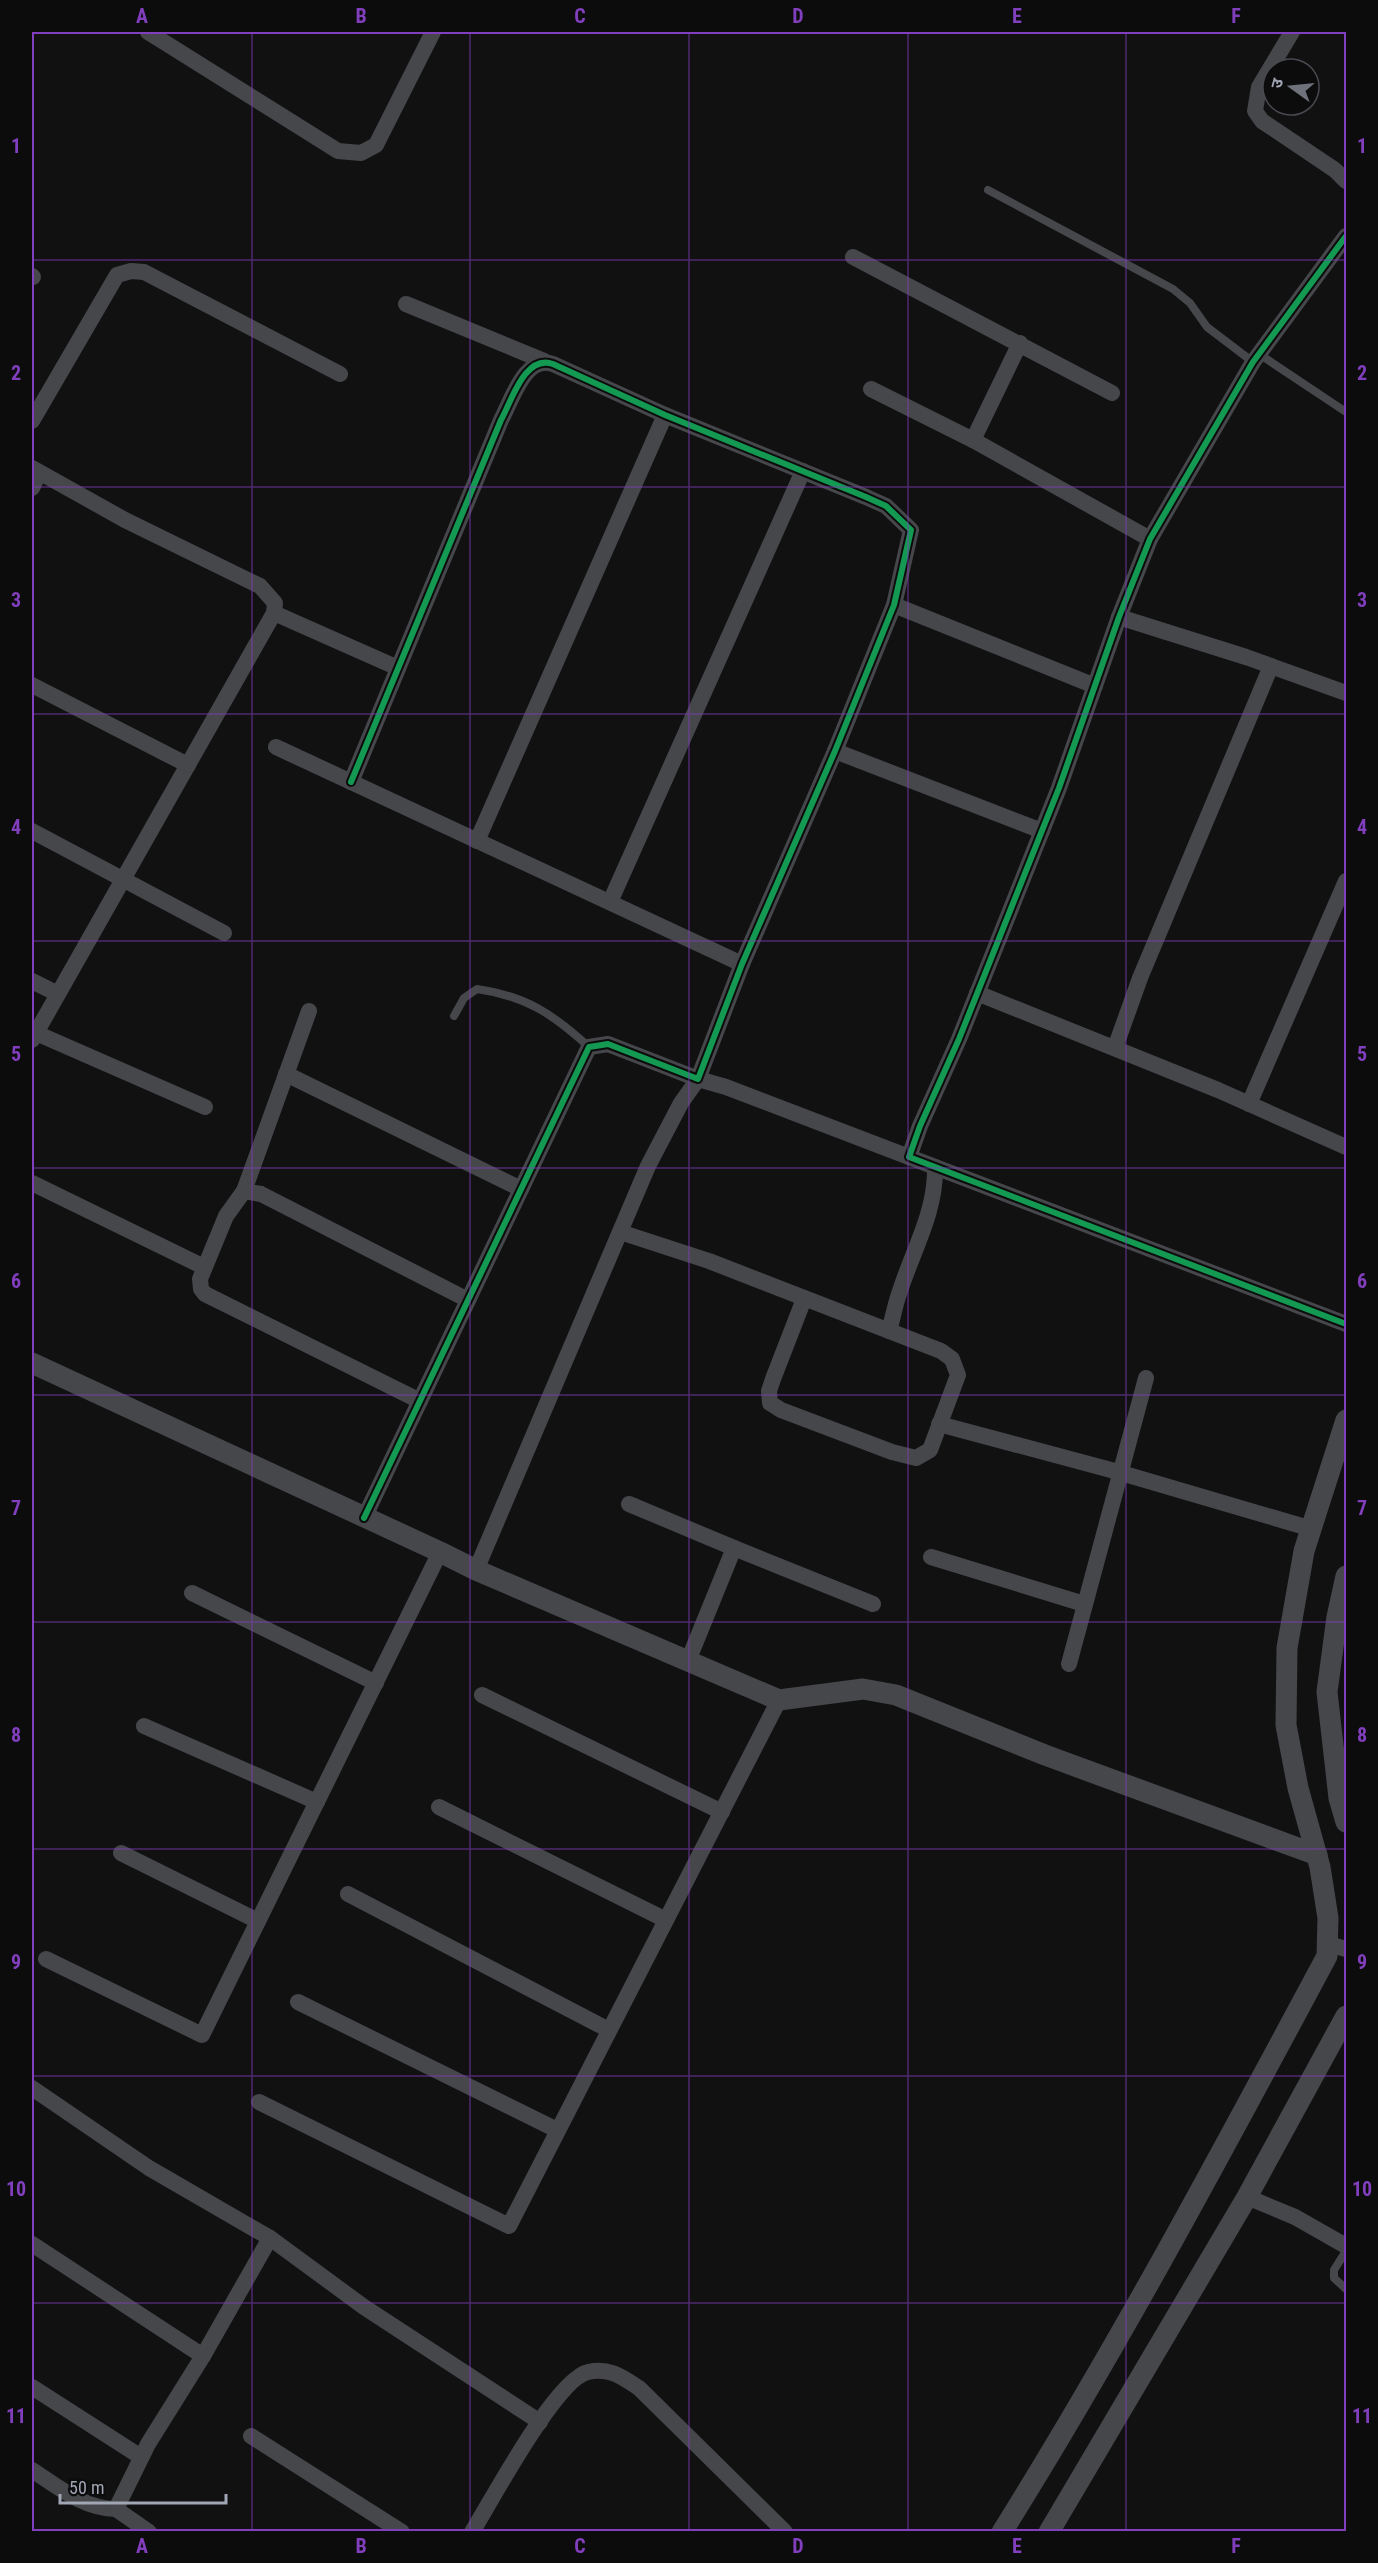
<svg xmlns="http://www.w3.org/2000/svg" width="1378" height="2563" viewBox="0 0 1378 2563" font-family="'Roboto Condensed','Noto Sans Devanagari',sans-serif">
  <rect width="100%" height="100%" fill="#111112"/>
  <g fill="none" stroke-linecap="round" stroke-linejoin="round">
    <!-- service -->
    <g stroke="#46474b" stroke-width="8">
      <path d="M 988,190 L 1173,289 L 1190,303 L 1207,327 L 1253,362"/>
      <path d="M 1259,354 L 1346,412"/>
      <path d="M 454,1016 L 464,998 L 477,989 C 526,996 553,1014 589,1047"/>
      <path d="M 1346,2251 L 1334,2270 L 1334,2278 L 1346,2289"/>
    </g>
    <!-- minor -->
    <g stroke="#46474b" stroke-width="16">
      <path d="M 148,32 L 338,151 L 361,153 L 376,145 L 433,32"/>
      <path d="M 1292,32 L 1259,87 L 1255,111 L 1262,121 L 1335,170 L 1346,181"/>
      <path d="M 1346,236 L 1253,362 L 1150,539 L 1119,617 L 1059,788 L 959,1039 L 920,1126 L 909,1157 L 1346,1324"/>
      <path d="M 853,257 L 1112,393"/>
      <path d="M 32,276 L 33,277"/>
      <path d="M 406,304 L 544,361"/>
      <path d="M 871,389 L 973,440 L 1150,539"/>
      <path d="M 32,421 L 117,275 L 131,271 L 144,272 L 340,374"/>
      <path d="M 973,440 L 1020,343"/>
      <path d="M 32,468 L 125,520 L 260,586 L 275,603 L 274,613 L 32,1040"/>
      <path d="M 32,488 L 39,473"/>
      <path d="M 894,605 L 1095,686"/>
      <path d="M 274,613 L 398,668"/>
      <path d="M 1119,617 L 1246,657 L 1346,693"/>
      <path d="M 32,685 L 188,765"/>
      <path d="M 276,747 L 742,964"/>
      <path d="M 835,751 L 1042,831"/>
      <path d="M 351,782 L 501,420 C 512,400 525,354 553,364 L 665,415 L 866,497 L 886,506 L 911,530 L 894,605 L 835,751 L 742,964 L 698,1079 L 608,1044 L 589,1047 L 364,1518"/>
      <path d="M 32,831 L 224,933"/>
      <path d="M 477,841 L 665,415"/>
      <path d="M 610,902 L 803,471"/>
      <path d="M 32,981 L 58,994"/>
      <path d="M 977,993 L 1218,1090 L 1346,1147"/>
      <path d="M 36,1033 L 205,1107"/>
      <path d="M 1115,1048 L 1140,978 L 1271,666"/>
      <path d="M 286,1074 L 521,1189"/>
      <path d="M 1249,1104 L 1346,881"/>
      <path d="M 32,1183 L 204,1267"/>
      <path d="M 244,1191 L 309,1011"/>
      <path d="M 620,1232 L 709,1261 L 941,1351 L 952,1359 L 958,1375 L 930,1450 L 916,1458 L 892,1452 L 781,1410 L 770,1403 L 769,1391 L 773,1379 L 804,1299"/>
      <path d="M 889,1331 C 893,1318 895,1304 900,1291 C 913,1250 936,1212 935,1167"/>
      <path d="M 420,1401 L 205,1294 L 201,1289 L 200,1279 L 226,1216 L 244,1191 L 261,1194 L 468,1300"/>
      <path d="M 939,1424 L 1111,1470 L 1312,1529"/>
      <path d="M 629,1504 L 734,1548"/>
      <path d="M 931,1557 L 1084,1604"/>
      <path d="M 476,1570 L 648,1166 L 681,1103 L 698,1079 L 726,1087 L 909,1157"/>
      <path d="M 192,1593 L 376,1683"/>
      <path d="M 688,1661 L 734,1548 L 873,1604"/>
      <path d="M 1069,1664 L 1146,1378"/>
      <path d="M 482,1695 L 722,1812"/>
      <path d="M 144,1726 L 317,1802"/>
      <path d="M 439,1807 L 666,1920"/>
      <path d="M 121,1853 L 258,1921"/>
      <path d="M 348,1894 L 609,2030"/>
      <path d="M 1328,1944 L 1346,1949"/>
      <path d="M 46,1959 L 202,2035 L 440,1552"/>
      <path d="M 298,2002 L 557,2130"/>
      <path d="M 32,2088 L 149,2168 L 270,2238 L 364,2307 L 540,2422"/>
      <path d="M 259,2102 L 509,2226 L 779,1700"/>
      <path d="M 1247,2197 L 1295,2217 L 1346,2246"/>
      <path d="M 32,2244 L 203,2356"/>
      <path d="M 32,2387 L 141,2457"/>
      <path d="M 251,2436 L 402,2532"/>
      <path d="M 32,2470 C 58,2487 84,2509 116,2509"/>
      <path d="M 149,2532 L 116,2509 L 148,2444 L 203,2356 L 270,2238"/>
      <path d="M 472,2532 C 492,2500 556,2379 588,2372 C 609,2367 622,2377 639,2388 L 785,2532"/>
    </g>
    <!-- tertiary -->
    <g stroke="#46474b" stroke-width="21">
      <path d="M 32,1363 L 440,1552 L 476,1570 L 779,1700 L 863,1689 L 896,1695 L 1045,1755 L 1317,1855"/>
      <path d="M 1346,1576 L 1337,1617 L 1327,1692 L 1339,1798 L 1346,1822"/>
      <path d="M 1002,2532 C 1119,2345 1223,2150 1327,1956 L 1328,1918 L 1320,1867 L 1298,1788 L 1286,1725 L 1287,1648 L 1304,1551 L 1346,1420"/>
      <path d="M 1049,2532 L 1247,2197 L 1346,2016"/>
    </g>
    <defs>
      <g id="cycleway">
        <path d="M 1346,236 L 1253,362 L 1150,539 L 1119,617 L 1059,788 L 959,1039 L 920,1126 L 909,1157 L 1346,1324"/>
        <path d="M 351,782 L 501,420 C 512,400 525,354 553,364 L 665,415 L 866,497 L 886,506 L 911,530 L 894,605 L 835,751 L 742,964 L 698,1079 L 608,1044 L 589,1047 L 364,1518"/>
      </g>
    </defs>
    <!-- cycleway casing -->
    <use href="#cycleway" stroke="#0c0c0d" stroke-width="10"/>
    <!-- cycleway -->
    <use href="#cycleway" stroke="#139951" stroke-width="6"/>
  </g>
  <!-- grid -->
  <path fill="none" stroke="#813ebd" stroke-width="1.5" stroke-opacity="0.55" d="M 252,32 L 252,2532M 470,32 L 470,2532M 689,32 L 689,2532M 908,32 L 908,2532M 1126,32 L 1126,2532M 32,260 L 1346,260M 32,487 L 1346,487M 32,714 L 1346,714M 32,941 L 1346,941M 32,1168 L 1346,1168M 32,1395 L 1346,1395M 32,1622 L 1346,1622M 32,1849 L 1346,1849M 32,2076 L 1346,2076M 32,2303 L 1346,2303"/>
  <!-- border -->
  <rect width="1378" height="2563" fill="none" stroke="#0c0c0d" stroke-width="66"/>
  <!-- north arrow -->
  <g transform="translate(1291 87) rotate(285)"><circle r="28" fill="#0c0c0d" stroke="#484a50" stroke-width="1.5"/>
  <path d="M0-4.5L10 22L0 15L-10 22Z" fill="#6f727b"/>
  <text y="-9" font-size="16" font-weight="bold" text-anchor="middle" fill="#a1a6b4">उ</text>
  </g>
  <!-- scale -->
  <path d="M60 2494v9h166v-9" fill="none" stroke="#a1a6b4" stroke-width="3"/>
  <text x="69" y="2494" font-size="18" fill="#a1a6b4" stroke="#0c0c0d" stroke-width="4.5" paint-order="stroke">50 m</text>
  <rect x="33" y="33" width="1312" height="2497" fill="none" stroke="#813ebd" stroke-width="2"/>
  <g font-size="20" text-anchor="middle" font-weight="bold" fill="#813ebd">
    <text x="142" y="23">A</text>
    <text x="361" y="23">B</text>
    <text x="580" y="23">C</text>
    <text x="798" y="23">D</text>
    <text x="1017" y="23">E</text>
    <text x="1236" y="23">F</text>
    <text x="16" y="153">1</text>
    <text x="1362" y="153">1</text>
    <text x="16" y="380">2</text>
    <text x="1362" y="380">2</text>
    <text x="16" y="607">3</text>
    <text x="1362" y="607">3</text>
    <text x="16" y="834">4</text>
    <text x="1362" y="834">4</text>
    <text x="16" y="1061">5</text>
    <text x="1362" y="1061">5</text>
    <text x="16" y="1288">6</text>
    <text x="1362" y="1288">6</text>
    <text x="16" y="1515">7</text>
    <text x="1362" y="1515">7</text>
    <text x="16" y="1742">8</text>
    <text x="1362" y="1742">8</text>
    <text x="16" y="1969">9</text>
    <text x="1362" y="1969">9</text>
    <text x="16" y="2196">10</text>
    <text x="1362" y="2196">10</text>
    <text x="16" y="2423">11</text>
    <text x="1362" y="2423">11</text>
    <text x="142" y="2553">A</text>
    <text x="361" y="2553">B</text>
    <text x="580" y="2553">C</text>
    <text x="798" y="2553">D</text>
    <text x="1017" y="2553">E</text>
    <text x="1236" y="2553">F</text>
  </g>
</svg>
